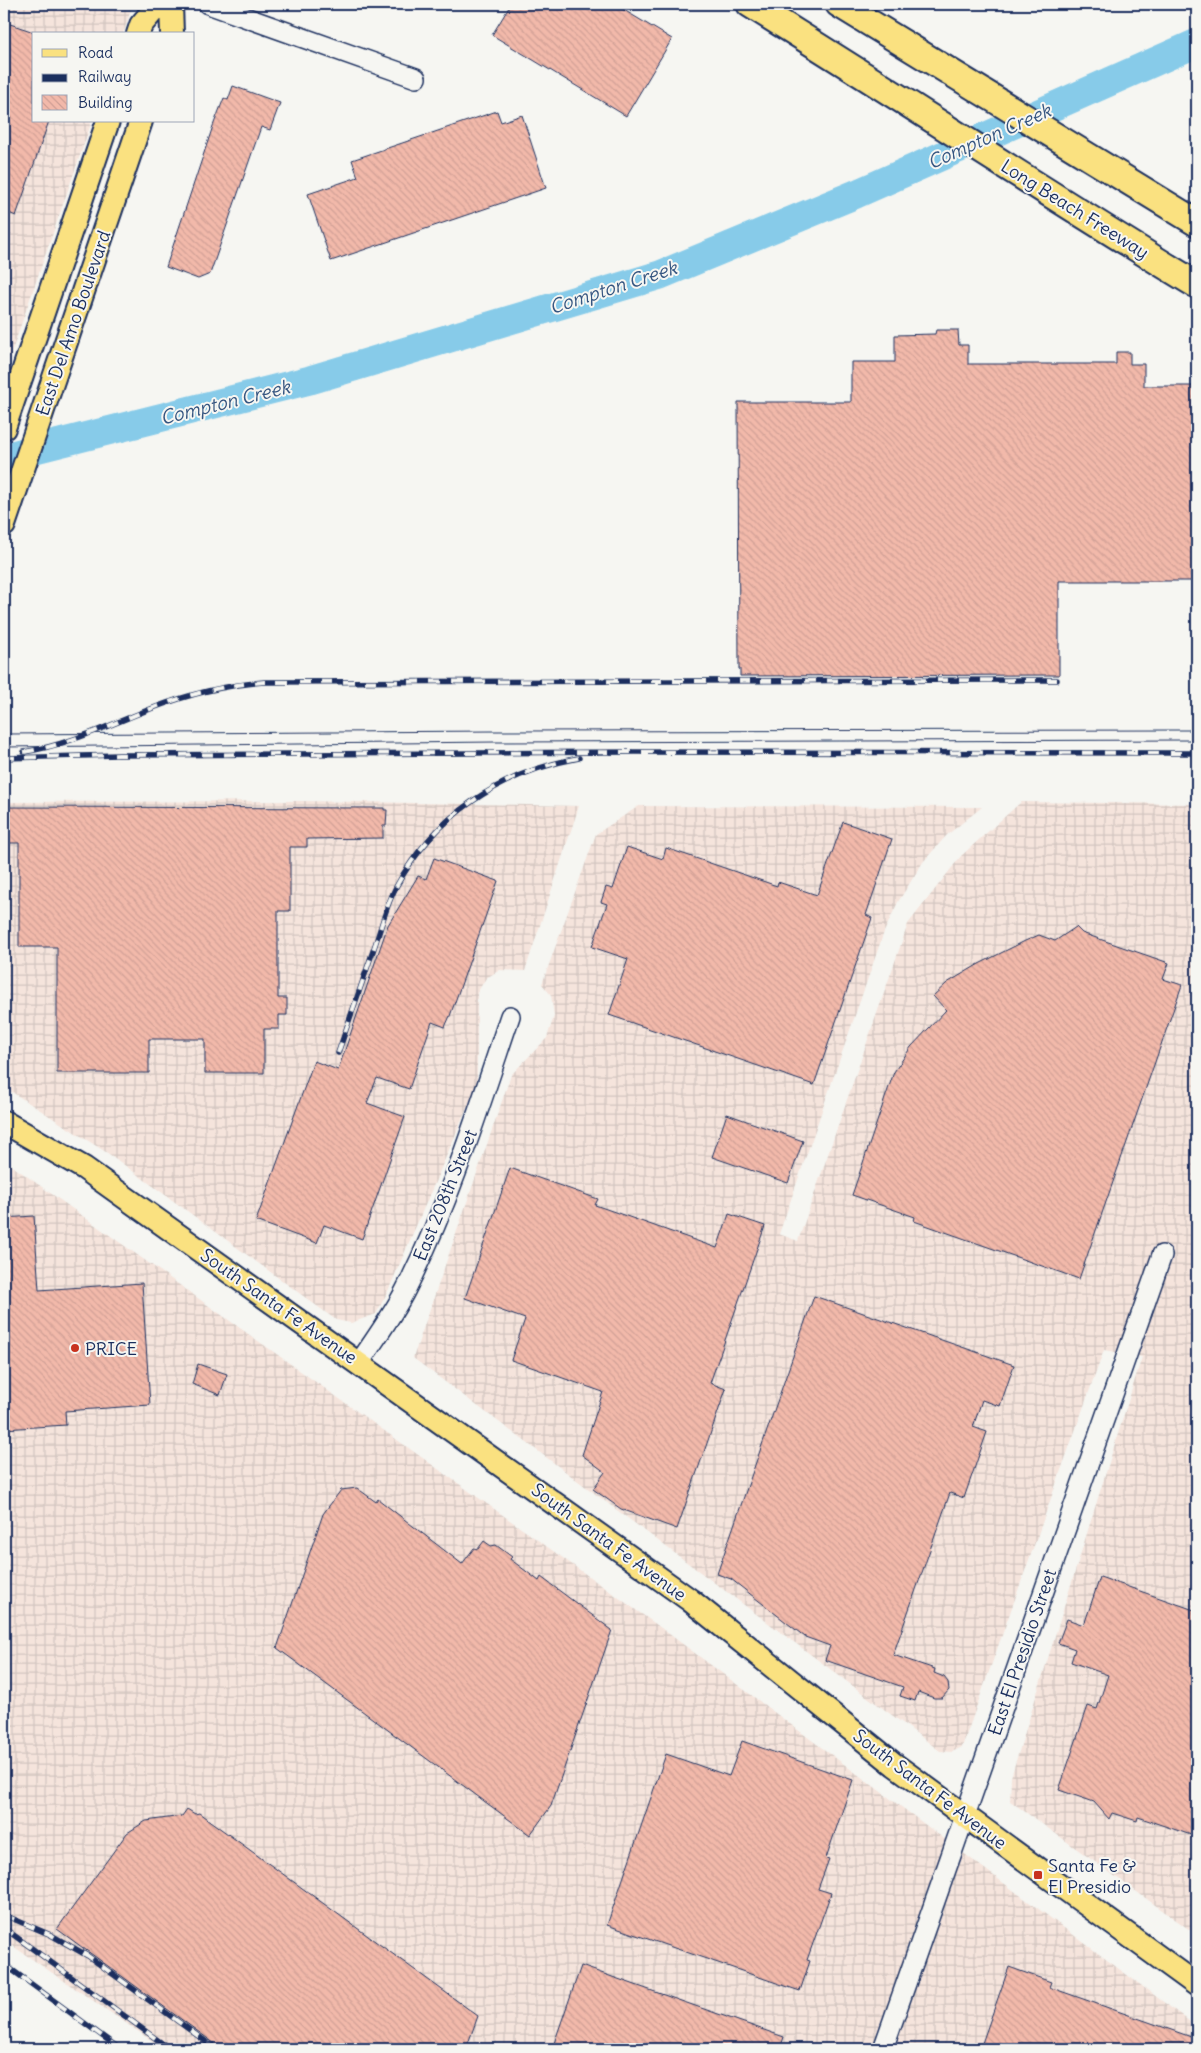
<svg xmlns="http://www.w3.org/2000/svg" width="1201" height="2053" viewBox="0 0 1201 2053" font-family="Delius,sans-serif">
  <defs>
    <pattern id="industrial-grid" width="8" height="8" patternUnits="userSpaceOnUse" patternTransform="scale(1.25)"><rect width="8" height="8" fill="#f5e4dc"/><path d="M0 4h8M4 0v8" fill="none" stroke="#d1c4bf"/></pattern>
    <pattern id="building-back-hatch" width="6" height="6" patternUnits="userSpaceOnUse" patternTransform="scale(1.25)"><rect width="6" height="6" fill="#f2b9aa"/><path d="M-1 5l2 2M0 0l6 6M5-1l2 2" fill="none" stroke="#cf9f95"/></pattern>
  </defs>
  <rect width="100%" height="100%" fill="#f6f6f2"/>
  <filter id="ink" filterUnits="userSpaceOnUse"><feTurbulence type="fractalNoise" baseFrequency=".02" numOctaves="2"/><feDisplacementMap in="SourceGraphic" scale="10" xChannelSelector="R" yChannelSelector="G"/><feConvolveMatrix kernelMatrix="1 2 1 2 8 2 1 2 1" color-interpolation-filters="sRGB"/></filter>
  <g filter="url(#ink)">
    <!-- industrial -->
    <g fill="url(#industrial-grid)">
      <path d="M 4,4 L 122,4 L 132,7 L 123,34 L 34,34 L 34,121 L 92,121 L 7,365 L 4,366 Z"/>
      <path d="M 300,801 L 579,806 L 525,971 L 500,970 L 486,978 L 477,993 L 477,1085 L 388,1291 L 376,1314 L 351,1323 L 336,1320 L 112,1156 L 4,1087 L 4,802 Z"/>
      <path d="M 1021,802 L 1197,804 L 1197,1935 L 1010,1801 L 1011,1777 L 1142,1357 L 1104,1350 L 962,1747 L 952,1752 L 940,1751 L 413,1358 L 511,1075 L 547,1038 L 554,1016 L 551,995 L 542,984 L 596,834 L 639,806 L 982,807 L 947,835 L 923,862 L 898,902 L 884,932 L 779,1234 L 798,1241 L 908,924 L 961,856 Z"/>
      <path d="M 4,1160 L 657,1625 L 1197,2027 L 1197,2049 L 164,2049 L 4,1940 Z"/>
    </g>
    <g fill="none" stroke-linecap="round" stroke-linejoin="round">
      <!-- river -->
      <path stroke="#87cbe9" stroke-width="29" d="M 4,457 L 310,380 L 660,275 L 856,194 L 1197,43"/>
    </g>
    <!-- building -->
    <g fill="url(#building-back-hatch)" stroke="#1b2f5e">
      <path d="M 511,4 L 614,4 L 672,39 L 626,116 L 492,35 Z"/>
      <path d="M 4,22 L 34,32 L 34,121 L 49,121 L 16,216 L 4,211 Z"/>
      <path d="M 233,86 L 280,103 L 270,130 L 261,127 L 210,274 L 198,279 L 166,267 L 213,126 L 224,98 L 228,100 Z"/>
      <path d="M 497,111 L 501,122 L 522,115 L 546,188 L 331,261 L 308,194 L 358,177 L 352,160 Z"/>
      <path d="M 936,330 L 958,330 L 959,345 L 968,345 L 968,364 L 1116,364 L 1116,352 L 1130,352 L 1130,364 L 1144,364 L 1144,386 L 1196,386 L 1197,581 L 1059,581 L 1059,675 L 740,676 L 740,669 L 739,669 L 738,402 L 851,402 L 851,362 L 895,362 L 895,335 L 935,334 Z"/>
      <path d="M 4,807 L 384,808 L 384,810 L 387,810 L 386,826 L 383,826 L 383,838 L 307,839 L 307,847 L 290,847 L 290,911 L 278,911 L 278,998 L 287,998 L 287,1015 L 279,1015 L 279,1029 L 264,1029 L 264,1073 L 205,1073 L 205,1039 L 149,1039 L 149,1073 L 57,1073 L 57,947 L 19,947 L 19,843 L 4,843 Z"/>
      <path d="M 843,822 L 892,839 L 866,915 L 872,918 L 814,1085 L 609,1015 L 628,959 L 592,947 L 607,904 L 601,902 L 606,887 L 613,889 L 627,847 L 663,859 L 666,848 L 777,886 L 778,882 L 817,895 Z"/>
      <path d="M 434,858 L 498,881 L 450,1016 L 445,1027 L 432,1022 L 409,1089 L 377,1078 L 367,1103 L 405,1117 L 362,1239 L 324,1225 L 317,1243 L 256,1221 L 314,1061 L 338,1070 L 388,925 L 418,876 L 426,879 Z"/>
      <path d="M 1076,927 L 1082,933 L 1169,963 L 1163,979 L 1182,985 L 1079,1279 L 914,1221 L 915,1217 L 852,1195 L 894,1072 L 911,1047 L 946,1010 L 933,996 L 947,983 L 979,964 L 1025,941 L 1039,935 L 1055,941 Z"/>
      <path d="M 727,1114 L 803,1141 L 788,1183 L 712,1157 Z"/>
      <path d="M 510,1168 L 598,1199 L 595,1205 L 717,1248 L 729,1214 L 765,1226 L 710,1383 L 726,1389 L 677,1529 L 621,1509 L 593,1489 L 605,1472 L 582,1455 L 603,1392 L 511,1360 L 525,1319 L 465,1298 Z"/>
      <path d="M 34,1216 L 39,1290 L 142,1283 L 150,1405 L 65,1411 L 66,1425 L 4,1429 L 4,1218 Z"/>
      <path d="M 814,1296 L 1014,1365 L 1000,1406 L 982,1400 L 973,1427 L 987,1432 L 964,1498 L 950,1493 L 893,1655 L 935,1669 L 934,1673 L 944,1677 L 948,1682 L 949,1690 L 942,1698 L 934,1698 L 918,1692 L 915,1701 L 900,1696 L 903,1687 L 825,1660 L 830,1646 L 805,1637 L 731,1579 L 717,1574 Z"/>
      <path d="M 198,1364 L 227,1374 L 220,1395 L 192,1384 Z"/>
      <path d="M 357,1488 L 376,1502 L 378,1499 L 462,1564 L 474,1548 L 478,1549 L 484,1541 L 491,1546 L 496,1545 L 512,1557 L 510,1559 L 539,1581 L 541,1577 L 612,1630 L 551,1806 L 530,1835 L 277,1648 L 323,1514 L 341,1490 Z"/>
      <path d="M 1100,1577 L 1197,1611 L 1197,1837 L 1138,1817 L 1137,1821 L 1112,1813 L 1109,1819 L 1094,1802 L 1059,1790 L 1088,1706 L 1097,1709 L 1108,1675 L 1071,1662 L 1075,1649 L 1058,1643 L 1067,1619 L 1084,1625 Z"/>
      <path d="M 742,1741 L 853,1780 L 826,1858 L 829,1859 L 818,1889 L 831,1893 L 807,1960 L 810,1961 L 800,1991 L 607,1925 L 666,1754 L 729,1776 Z"/>
      <path d="M 187,1809 L 195,1814 L 199,1813 L 478,2016 L 466,2049 L 222,2049 L 57,1929 L 127,1833 L 146,1821 L 182,1816 Z"/>
      <path d="M 581,1966 L 784,2037 L 780,2049 L 552,2049 Z"/>
      <path d="M 1009,1967 L 1051,1982 L 1049,1987 L 1197,2039 L 1197,2049 L 989,2049 L 981,2046 Z"/>
    </g>
    <g fill="none" stroke-linecap="round" stroke-linejoin="round">
      <defs>
        <g id="minor">
          <path d="M 208,4 L 416,78"/>
          <path d="M 359,1363 C 375,1339 393,1315 406,1289 C 450,1202 479,1108 510,1016"/>
          <path d="M 883,2049 L 1162,1255"/>
        </g>
        <g id="major">
          <path d="M 171,4 L 172,34"/>
          <path d="M 138,34 L 141,25 L 159,4"/>
          <path d="M 4,428 L 108,121"/>
          <path d="M 4,525 L 141,121"/>
          <path d="M 4,1122 L 84,1168 L 690,1600 L 895,1765 L 1197,1985"/>
        </g>
        <g id="highway">
          <path d="M 750,4 C 900,97 1047,194 1197,285"/>
          <path d="M 839,4 L 1197,223"/>
        </g>
      </defs>
      <!-- minor casing -->
      <use href="#minor" stroke="#1b2f5e" stroke-width="22"/>
      <!-- major casing -->
      <use href="#major" stroke="#1b2f5e" stroke-width="26"/>
      <!-- highway casing -->
      <use href="#highway" stroke="#1b2f5e" stroke-width="30"/>
      <!-- minor -->
      <use href="#minor" stroke="#f6f6f2" stroke-width="19"/>
      <!-- major -->
      <use href="#major" stroke="#fae180" stroke-width="22"/>
      <!-- highway -->
      <use href="#highway" stroke="#fae180" stroke-width="26"/>
      <!-- tram -->
      <g stroke="#1b2f5e" stroke-width="1">
        <path d="M 4,734 L 496,731 L 1197,730"/>
        <path d="M 4,747 L 496,742 L 1197,740"/>
      </g>
      <defs>
        <g id="rail">
          <path d="M 24,752 C 69,745 111,724 153,708 C 189,694 225,685 264,682 L 1057,680"/>
          <path d="M 4,758 L 119,755 L 634,752 L 1197,753"/>
          <path d="M 338,1053 C 350,1018 362,983 374,948 C 381,928 386,906 396,887 C 434,816 501,772 579,758"/>
          <path d="M 4,1915 L 51,1935 L 88,1956 L 216,2049"/>
          <path d="M 4,1928 L 170,2049"/>
          <path d="M 4,1964 L 120,2049"/>
        </g>
      </defs>
      <!-- rail casing -->
      <use href="#rail" stroke="#1b2f5e" stroke-width="5.5"/>
      <!-- rail -->
      <use href="#rail" stroke="#f6f6f2" stroke-width="4" stroke-dasharray="11" stroke-linecap="butt"/>
    </g>
  </g>
  <!-- markers -->
  <g fill="#c8321e" stroke="#f6f6f2" stroke-width="2">
    <circle cx="75" cy="1348" r="5"/>
    <rect x="1033" y="1870" width="10" height="10" rx="2.5"/>
  </g>
  <g text-anchor="middle" dominant-baseline="central" stroke-width="4" stroke-linejoin="round" paint-order="stroke">
    <!-- street labels -->
    <g font-size="18" fill="#1b2f5e" stroke="#f6f6f2">
      <text transform="translate(1075 209) rotate(32)">Long Beach Freeway</text>
      <text transform="translate(73 323) rotate(-71)">East Del Amo Boulevard</text>
      <text transform="translate(445 1195) rotate(-68)">East 208th Street</text>
      <text transform="translate(279 1306) rotate(35)">South Santa Fe Avenue</text>
      <text transform="translate(609 1542) rotate(36)">South Santa Fe Avenue</text>
      <text transform="translate(1022 1652) rotate(-71)">East El Presidio Street</text>
      <text transform="translate(930 1789) rotate(37)">South Santa Fe Avenue</text>
    </g>
    <!-- poi labels -->
    <g font-size="18" fill="#1b2f5e" stroke="#f6f6f2" text-anchor="start">
      <text x="85" y="1348">PRICE</text>
      <text x="1048" y="1865">Santa Fe &amp;<tspan x="1048" dy="21">El Presidio</tspan></text>
    </g>
    <!-- water labels -->
    <g font-size="19" font-style="italic" fill="#365681" stroke="#f6f6f2">
      <text transform="translate(989 136) rotate(-24)">Compton Creek</text>
      <text transform="translate(613 287) rotate(-18)">Compton Creek</text>
      <text transform="translate(225 402) rotate(-14)">Compton Creek</text>
    </g>
  </g>
  <!-- margin -->
  <rect width="1201" height="2053" fill="none" stroke="#f6f6f2" stroke-width="20"/>
  <rect x="10" y="10" width="1181" height="2033" fill="none" stroke="#1b2f5e" stroke-width="2" filter="url(#ink)"/>
  <!-- legend -->
  <rect x="32" y="32" width="162" height="90" fill="#f6f6f2" stroke="#9ea6b7"/>
  <rect x="42" y="49" width="25" height="8" fill="#fae180" stroke="#9ea6b7"/>
  <text x="78" y="58" font-size="15" fill="#1b2f5e">Road</text>
  <rect x="42" y="74" width="25" height="8" fill="#1b2f5e" stroke="#9ea6b7"/>
  <text x="78" y="82" font-size="15" fill="#1b2f5e">Railway</text>
  <rect x="42" y="95" width="25" height="15" fill="url(#building-back-hatch)" stroke="#9ea6b7"/>
  <text x="78" y="108" font-size="15" fill="#1b2f5e">Building</text>
</svg>
